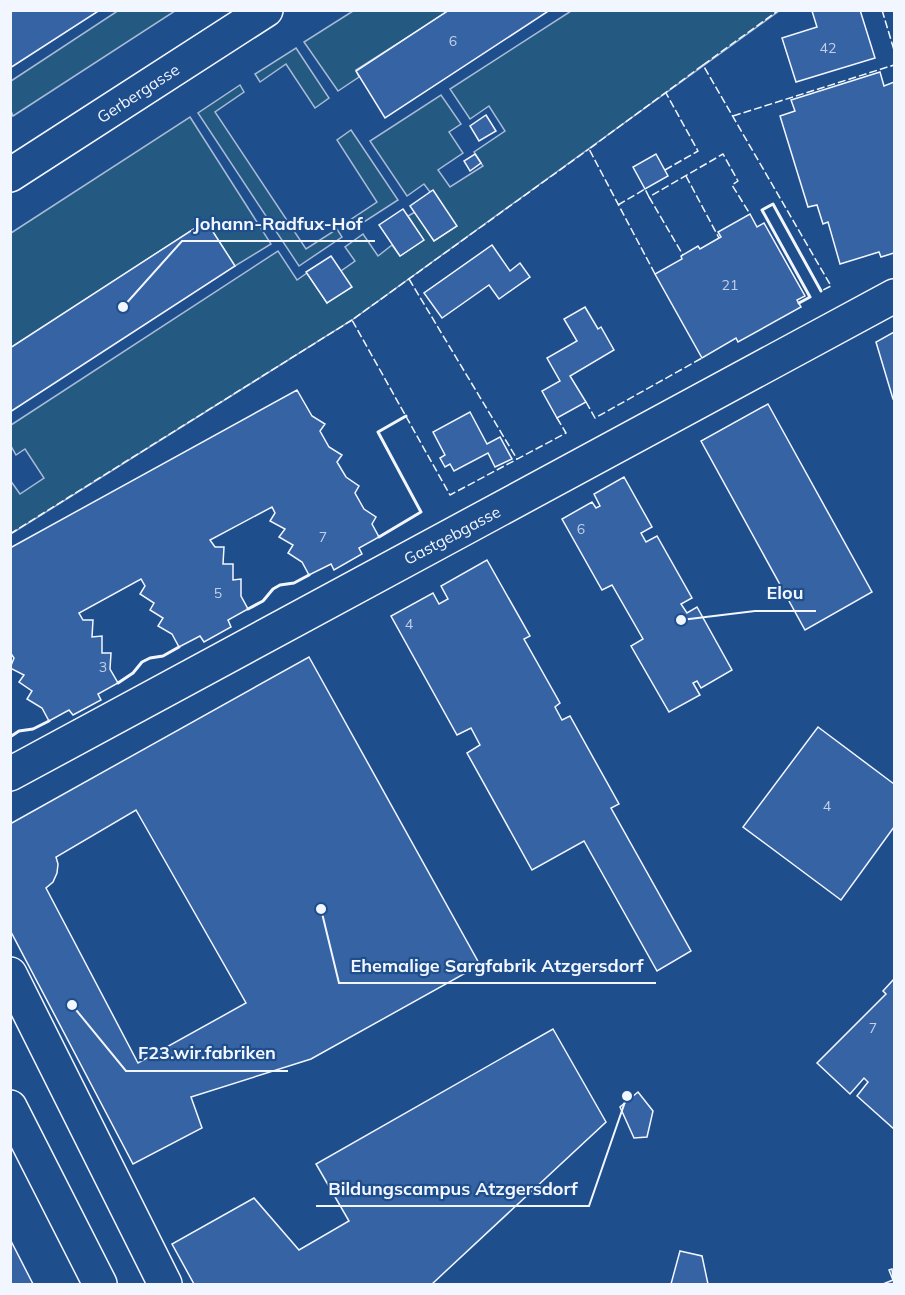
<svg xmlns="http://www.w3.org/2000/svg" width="905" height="1295" viewBox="0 0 905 1295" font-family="Mulish,sans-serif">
  <rect width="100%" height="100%" fill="#1f4e8c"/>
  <!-- green -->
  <g fill="#245a82" stroke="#a8bbd7" stroke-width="1.5">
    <path d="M 119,10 L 175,11 L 13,116 L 11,111 L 11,81 Z"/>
    <path d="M 353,11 L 449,11 L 356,70 L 359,77 L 338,91 L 304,42 Z"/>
    <path d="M 571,11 L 779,11 L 352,320 L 11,534 L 10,480 L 20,494 L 44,478 L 25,449 L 16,455 L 11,446 L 11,425 L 278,251 L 297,280 L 307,273 L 327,303 L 341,271 L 355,261 L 345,247 L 363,234 L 378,256 L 392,245 L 400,256 L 423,240 L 408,216 L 415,212 L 434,241 L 456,226 L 432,191 L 430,192 L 424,184 L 407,196 L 370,141 L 441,95 L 461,124 L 449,132 L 463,153 L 438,170 L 450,187 L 483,166 L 474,152 L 505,131 L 489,106 L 470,119 L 450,89 Z"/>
    <path d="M 296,48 L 329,98 L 315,108 L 286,64 L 260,82 L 255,74 Z"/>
    <path d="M 240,85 L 244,92 L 215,112 L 306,249 L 337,229 L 342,237 L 299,266 L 198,113 Z"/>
    <path d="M 190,117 L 271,244 L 235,266 L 206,221 L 11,348 L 11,233 Z"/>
    <path d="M 351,130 L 398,200 L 353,229 L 347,222 L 377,202 L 337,140 Z"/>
  </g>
  <!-- building -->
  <g fill="#3563a3" stroke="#f2f6ff" stroke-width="1.5" fill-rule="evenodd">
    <path d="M 10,10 L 100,10 L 10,68 Z"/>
    <path d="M 449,10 L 550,10 L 385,118 L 356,71 Z"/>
    <path d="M 860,10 L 875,58 L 796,82 L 782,38 L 817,27 L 812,11 Z"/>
    <path d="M 880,72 L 884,86 L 894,82 L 894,253 L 881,257 L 879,252 L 840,264 L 828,222 L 823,224 L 817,205 L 808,207 L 780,116 L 795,111 L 791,100 Z"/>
    <path d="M 486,115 L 496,131 L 479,141 L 470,126 Z"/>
    <path d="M 475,154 L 481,163 L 470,171 L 464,161 Z"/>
    <path d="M 656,154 L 668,176 L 645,189 L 633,167 Z"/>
    <path d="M 433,190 L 457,226 L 434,241 L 410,206 Z"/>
    <path d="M 403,209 L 424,240 L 400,256 L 379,225 Z"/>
    <path d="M 750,214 L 757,227 L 764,223 L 805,296 L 797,300 L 801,307 L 738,342 L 736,338 L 702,358 L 655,274 L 682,259 L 681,256 L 698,246 L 700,249 L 719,238 L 721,237 L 718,232 Z"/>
    <path d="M 206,221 L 235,266 L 10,412 L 10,348 Z"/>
    <path d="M 492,245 L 510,271 L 520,263 L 530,277 L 499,299 L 489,285 L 442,318 L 424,293 Z"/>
    <path d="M 331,256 L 352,287 L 327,303 L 306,272 Z"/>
    <path d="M 585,307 L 598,329 L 601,327 L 614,350 L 570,376 L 586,402 L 557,418 L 542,391 L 560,381 L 547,358 L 577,341 L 564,319 Z"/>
    <path d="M 894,332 L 894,399 L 893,399 L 876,342 Z"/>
    <path d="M 297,390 L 312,416 L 325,424 L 320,431 L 329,447 L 342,455 L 337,462 L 346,477 L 359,486 L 355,493 L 364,509 L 376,517 L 372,524 L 379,537 L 359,548 L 362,554 L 334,570 L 331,564 L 309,575 L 302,562 L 288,553 L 293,545 L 279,537 L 285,529 L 270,521 L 275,513 L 272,507 L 210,540 L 215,547 L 224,547 L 223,564 L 233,564 L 233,580 L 241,579 L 241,596 L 248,609 L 228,620 L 231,627 L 204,642 L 200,636 L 179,647 L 172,634 L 158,626 L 163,618 L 150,610 L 154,603 L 140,594 L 145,586 L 141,579 L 79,613 L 83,620 L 93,620 L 92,637 L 102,636 L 102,653 L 111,653 L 110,669 L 118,683 L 98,694 L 101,700 L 73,715 L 69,710 L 49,721 L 42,708 L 27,699 L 32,691 L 19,682 L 24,675 L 10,668 L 14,658 L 10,652 L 10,548 Z"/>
    <path d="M 768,404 L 872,592 L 805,630 L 701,441 Z"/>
    <path d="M 470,412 L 487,444 L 500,437 L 512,459 L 495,467 L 488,453 L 454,471 L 450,464 L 445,467 L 440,458 L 445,455 L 433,432 Z"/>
    <path d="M 624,477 L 652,527 L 641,533 L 646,542 L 657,536 L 692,598 L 681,604 L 687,613 L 697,607 L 732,670 L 701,688 L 697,681 L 693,683 L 700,695 L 669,712 L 631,646 L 643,639 L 612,585 L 602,590 L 562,519 L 592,502 L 596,508 L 600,506 L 594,494 Z"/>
    <path d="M 487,560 L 530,636 L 524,639 L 560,703 L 555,707 L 562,720 L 570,716 L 619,804 L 611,808 L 691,951 L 657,971 L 584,841 L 532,870 L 467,753 L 480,745 L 471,728 L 457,735 L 391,616 L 433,593 L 439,604 L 448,599 L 441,586 Z"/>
    <path d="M 309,657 L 480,965 L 311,1059 L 191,1097 L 202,1128 L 133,1164 L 10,930 L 10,824 ZM 136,810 L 246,1003 L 138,1063 L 46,888 L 53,882 L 57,873 L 58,864 L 56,857 Z"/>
    <path d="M 818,727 L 894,784 L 894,827 L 841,900 L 743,827 Z"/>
    <path d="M 894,979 L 894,1129 L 857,1096 L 868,1082 L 864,1078 L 850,1094 L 817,1063 L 886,994 L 883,991 Z"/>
    <path d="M 553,1029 L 606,1122 L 432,1284 L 194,1284 L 172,1244 L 254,1198 L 299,1250 L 349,1221 L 316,1164 Z"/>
    <path d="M 638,1092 L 653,1111 L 647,1137 L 634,1138 L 620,1107 Z"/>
    <path d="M 10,1239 L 33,1284 L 10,1284 Z"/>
    <path d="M 680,1251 L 702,1256 L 708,1284 L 671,1284 Z"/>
    <path d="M 892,1269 L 894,1284 L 883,1284 L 893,1280 L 889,1270 Z"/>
  </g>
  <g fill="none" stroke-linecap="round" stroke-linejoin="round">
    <defs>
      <g id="minor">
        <path d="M 10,175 L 266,10"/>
        <path d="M 10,774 L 894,296"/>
        <path d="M 10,974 L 165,1284"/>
      </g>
      <path id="major" d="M 10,1107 L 100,1284"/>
    </defs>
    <!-- minor casing -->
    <use href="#minor" stroke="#f2f6ff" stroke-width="36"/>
    <!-- major casing -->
    <use href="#major" stroke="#f2f6ff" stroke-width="36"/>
    <!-- minor -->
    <use href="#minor" stroke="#1f4e8c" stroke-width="33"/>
    <!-- major -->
    <use href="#major" stroke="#1f4e8c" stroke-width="33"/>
    <!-- fence -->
    <g stroke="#f2f6ff" stroke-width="1.5" stroke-dasharray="8 3" stroke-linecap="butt">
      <path d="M 882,10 L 894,50"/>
      <path d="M 703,65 L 779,10"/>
      <path d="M 733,116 L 894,65"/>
      <path d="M 665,170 L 698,151 L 666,93"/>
      <path d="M 686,176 L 719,238"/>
      <path d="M 649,197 L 683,255"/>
      <path d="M 618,205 L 645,189 L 649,197 L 723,154 L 738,181 L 732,185 L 750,214"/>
      <path d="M 655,274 L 589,149 L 703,65 L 831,286 L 821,291"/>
      <path d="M 409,279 L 517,459"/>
      <path d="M 586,402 L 595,418 L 702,358"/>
      <path d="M 557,418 L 566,433 L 450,495 L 352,320 L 589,149"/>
      <path d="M 10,534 L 352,320"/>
    </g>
    <!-- wall -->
    <g stroke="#f2f6ff" stroke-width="3">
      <path d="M 799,303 L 810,297 L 762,210 L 773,204 L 821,291"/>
      <path d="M 379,537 L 421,512 L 378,432 L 406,416"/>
      <path d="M 248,609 L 263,601 L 273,589 L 280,585 L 294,583 L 309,575"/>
      <path d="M 118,683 L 133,673 L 142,662 L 150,658 L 163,656 L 179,647"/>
      <path d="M 10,737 L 19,731 L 33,729 L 49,721"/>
    </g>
  </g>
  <g text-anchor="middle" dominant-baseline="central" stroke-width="4.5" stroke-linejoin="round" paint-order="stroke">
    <!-- number labels -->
    <g font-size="14" fill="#c3d1e8">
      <text x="453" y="41">6</text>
      <text x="828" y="48">42</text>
      <text x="730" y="285">21</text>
      <text x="581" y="529">6</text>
      <text x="323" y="537">7</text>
      <text x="218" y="593">5</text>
      <text x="409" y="624">4</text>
      <text x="103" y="667">3</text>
      <text x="827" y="806">4</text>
      <text x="873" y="1028">7</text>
    </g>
    <!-- street labels -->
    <g font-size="16" fill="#f2f6ff" stroke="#1f4e8c">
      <text transform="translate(138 93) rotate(-33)">Gerbergasse</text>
      <text transform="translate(452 535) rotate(-28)">Gastgebgasse</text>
    </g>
  </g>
  <!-- callouts -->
  <path fill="none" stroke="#f2f6ff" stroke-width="2" d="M123 307L182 241H375M681 620L755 611H816M321 909L339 983H656M72 1005L126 1071H288M627 1096L589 1206H316"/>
  <g fill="#f2f6ff" stroke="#1f4e8c" stroke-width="2">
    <circle cx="123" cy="307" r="6"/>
    <circle cx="681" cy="620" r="6"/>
    <circle cx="321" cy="909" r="6"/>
    <circle cx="72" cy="1005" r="6"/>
    <circle cx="627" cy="1096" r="6"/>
  </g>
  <g font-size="18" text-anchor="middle" font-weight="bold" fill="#f2f6ff" stroke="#1f4e8c" stroke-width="4.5" stroke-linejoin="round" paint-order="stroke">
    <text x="278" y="230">Johann-Radfux-Hof</text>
    <text x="785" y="599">Elou</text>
    <text x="497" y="972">Ehemalige Sargfabrik Atzgersdorf</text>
    <text x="207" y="1059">F23.wir.fabriken</text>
    <text x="453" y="1195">Bildungscampus Atzgersdorf</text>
  </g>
  <!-- border -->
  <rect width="905" height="1295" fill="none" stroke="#f2f6ff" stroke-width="24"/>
</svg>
